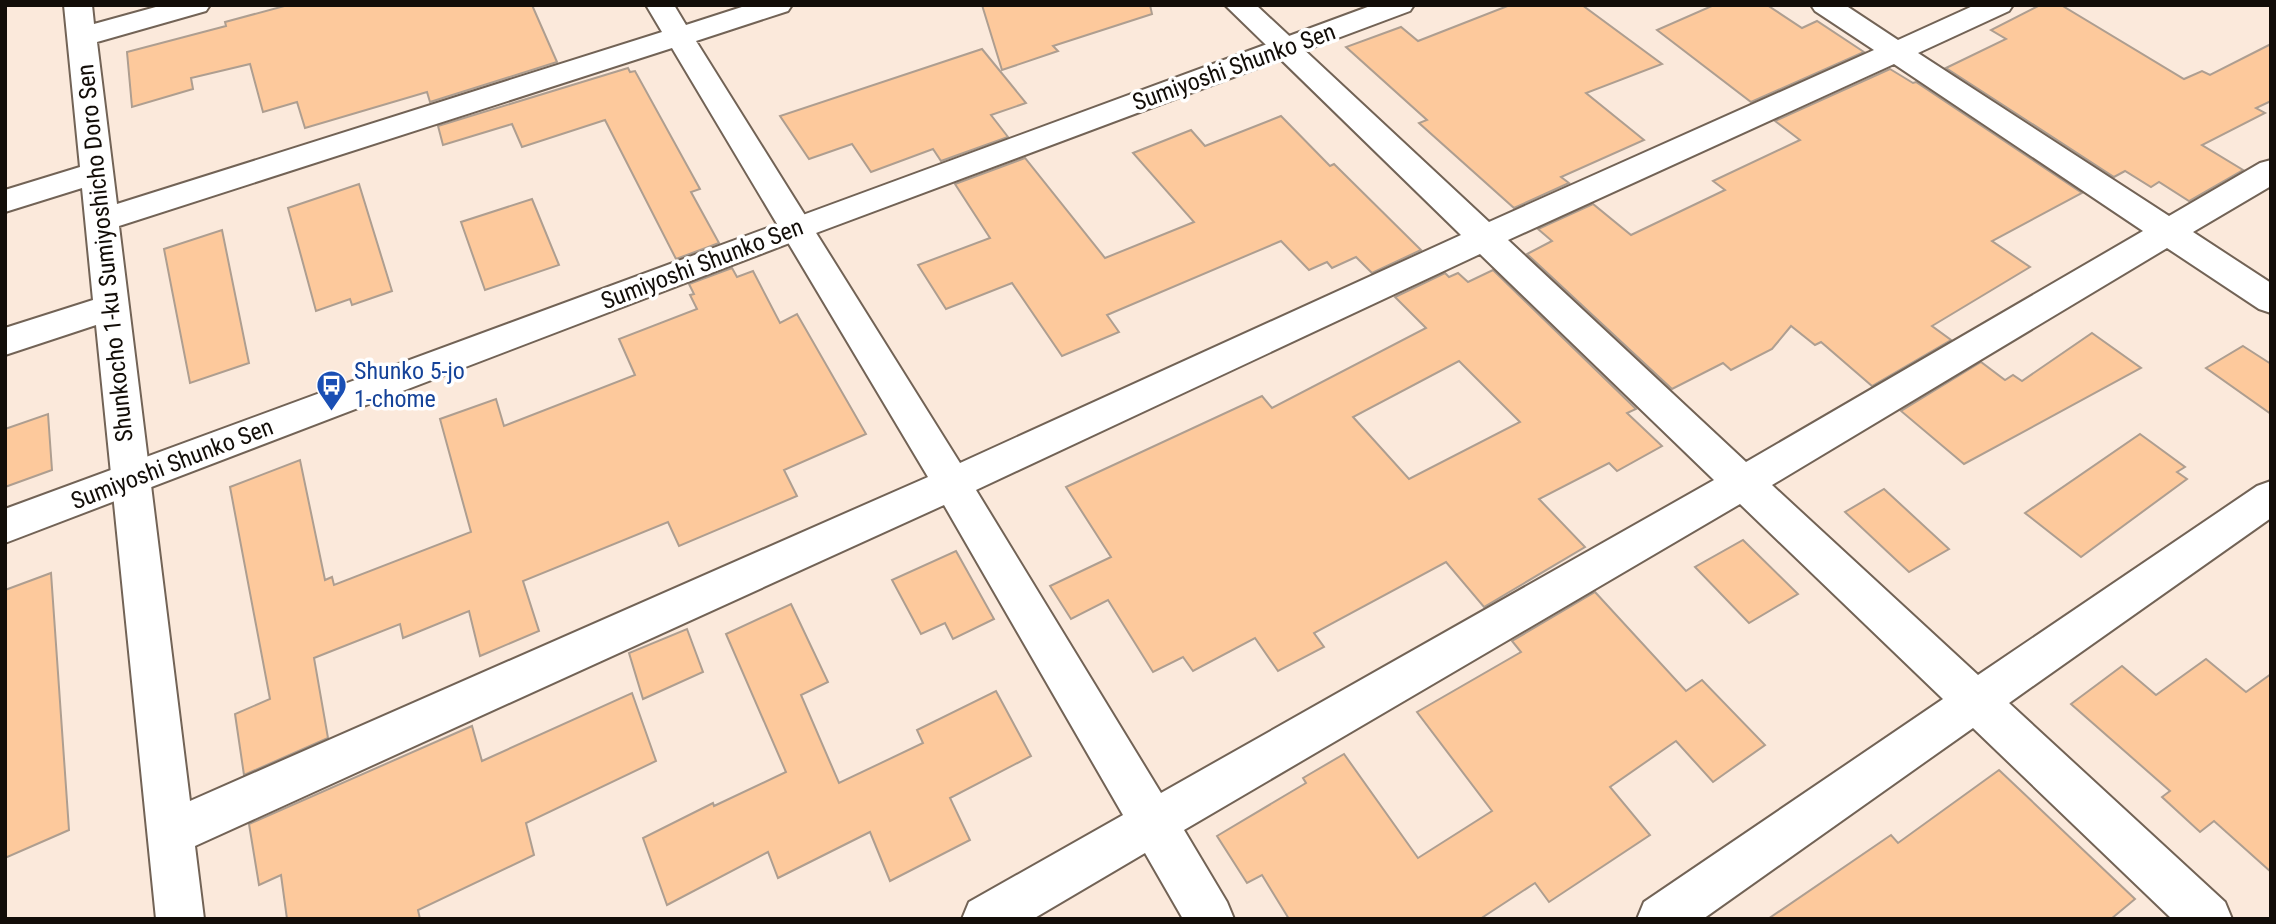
<svg xmlns="http://www.w3.org/2000/svg" width="2276" height="924" viewBox="0 0 2276 924" font-family="'Roboto Condensed',sans-serif">
  <rect width="100%" height="100%" fill="#fbe9db"/>
  <!-- building -->
  <g fill="#fdc99c" stroke="#ae9e90" stroke-width="2" fill-rule="evenodd">
    <path d="M 288,5 L 532,5 L 557,62 L 430,102 L 427,92 L 305,128 L 297,102 L 263,112 L 250,64 L 191,78 L 193,89 L 132,107 L 127,52 L 226,26 L 225,22 Z"/>
    <path d="M 982,5 L 1150,5 L 1152,14 L 1053,46 L 1058,51 L 1002,70 Z"/>
    <path d="M 1510,5 L 1582,5 L 1662,64 L 1586,93 L 1644,140 L 1561,177 L 1569,183 L 1514,208 L 1419,123 L 1427,120 L 1346,47 L 1401,27 L 1418,41 Z"/>
    <path d="M 1714,5 L 1767,5 L 1802,28 L 1817,21 L 1864,52 L 1751,102 L 1657,30 Z"/>
    <path d="M 2040,5 L 2061,5 L 2184,79 L 2202,71 L 2210,75 L 2271,44 L 2271,101 L 2256,108 L 2265,113 L 2202,145 L 2243,170 L 2189,201 L 2159,182 L 2151,187 L 2125,171 L 2114,177 L 1946,68 L 2006,39 L 1991,30 Z"/>
    <path d="M 982,49 L 1026,103 L 991,115 L 1008,137 L 941,161 L 933,149 L 871,172 L 852,144 L 809,159 L 780,116 Z"/>
    <path d="M 628,68 L 630,72 L 635,71 L 700,189 L 691,192 L 719,243 L 676,259 L 605,120 L 522,147 L 512,124 L 443,145 L 438,126 Z"/>
    <path d="M 1890,69 L 1913,83 L 1916,82 L 2082,193 L 1992,241 L 2030,267 L 1932,326 L 1951,340 L 1872,386 L 1821,342 L 1815,345 L 1791,326 L 1772,349 L 1731,370 L 1723,363 L 1672,389 L 1527,254 L 1552,241 L 1538,229 L 1593,204 L 1631,235 L 1725,190 L 1713,181 L 1800,140 L 1775,121 Z"/>
    <path d="M 1281,116 L 1330,166 L 1334,164 L 1421,250 L 1372,273 L 1356,257 L 1332,268 L 1327,262 L 1309,270 L 1281,241 L 1107,315 L 1119,332 L 1062,356 L 1012,283 L 946,309 L 918,265 L 990,238 L 955,184 L 1025,158 L 1105,258 L 1194,222 L 1133,153 L 1191,130 L 1205,146 Z"/>
    <path d="M 359,184 L 392,291 L 352,305 L 350,299 L 316,311 L 288,208 Z"/>
    <path d="M 532,199 L 559,265 L 485,290 L 461,222 Z"/>
    <path d="M 222,230 L 249,363 L 190,383 L 164,249 Z"/>
    <path d="M 732,268 L 737,277 L 753,271 L 780,323 L 797,314 L 866,434 L 784,470 L 797,496 L 679,546 L 668,522 L 523,581 L 539,631 L 480,656 L 469,611 L 403,638 L 400,624 L 314,658 L 328,738 L 244,775 L 235,714 L 270,699 L 230,487 L 300,460 L 325,580 L 332,577 L 334,585 L 471,532 L 440,419 L 496,399 L 504,426 L 635,375 L 619,339 L 697,309 L 690,295 L 694,294 L 689,284 Z"/>
    <path d="M 1493,270 L 1636,409 L 1627,413 L 1662,446 L 1617,471 L 1609,463 L 1539,499 L 1585,547 L 1484,607 L 1446,562 L 1314,633 L 1324,647 L 1278,671 L 1255,638 L 1193,671 L 1183,657 L 1153,672 L 1108,600 L 1071,619 L 1050,586 L 1111,557 L 1066,487 L 1262,396 L 1272,408 L 1426,328 L 1395,297 L 1445,273 L 1449,277 L 1458,273 L 1468,282 ZM 1459,361 L 1520,422 L 1409,479 L 1353,417 Z"/>
    <path d="M 2092,333 L 2141,368 L 1964,464 L 1901,411 L 1981,362 L 2005,380 L 2013,375 L 2022,381 Z"/>
    <path d="M 2243,346 L 2271,364 L 2271,414 L 2206,368 Z"/>
    <path d="M 48,414 L 52,470 L 5,487 L 5,429 Z"/>
    <path d="M 2140,434 L 2185,467 L 2177,472 L 2187,479 L 2081,557 L 2025,513 Z"/>
    <path d="M 1884,489 L 1949,549 L 1909,572 L 1845,512 Z"/>
    <path d="M 1743,540 L 1798,594 L 1749,623 L 1695,567 Z"/>
    <path d="M 956,551 L 994,619 L 953,639 L 945,623 L 921,634 L 892,580 Z"/>
    <path d="M 51,573 L 69,830 L 5,858 L 5,590 Z"/>
    <path d="M 1595,592 L 1686,691 L 1702,680 L 1765,745 L 1713,782 L 1676,741 L 1610,787 L 1650,835 L 1549,902 L 1535,883 L 1480,919 L 1289,919 L 1262,875 L 1247,883 L 1217,836 L 1306,783 L 1303,778 L 1344,754 L 1418,858 L 1492,811 L 1417,712 L 1521,652 L 1512,641 Z"/>
    <path d="M 791,604 L 828,682 L 801,695 L 839,783 L 923,743 L 917,730 L 996,691 L 1031,756 L 950,798 L 970,840 L 890,881 L 870,832 L 778,878 L 768,852 L 667,905 L 643,838 L 713,803 L 714,806 L 786,772 L 726,634 Z"/>
    <path d="M 687,629 L 703,672 L 643,699 L 629,653 Z"/>
    <path d="M 2206,659 L 2246,692 L 2271,674 L 2271,872 L 2214,821 L 2200,832 L 2162,797 L 2170,791 L 2071,704 L 2122,666 L 2156,695 Z"/>
    <path d="M 632,693 L 656,761 L 526,823 L 534,855 L 418,910 L 420,919 L 287,919 L 281,875 L 259,885 L 249,824 L 472,726 L 482,761 Z"/>
    <path d="M 1999,770 L 2135,899 L 2111,919 L 1768,919 L 1891,835 L 1898,843 Z"/>
  </g>
  <g fill="none" stroke-linecap="round" stroke-linejoin="round">
    <defs>
      <path id="street" d="M 64,5 L 92,5 L 94,24 L 163,5 L 210,5 L 206,11 L 97,42 L 117,204 L 662,32 L 646,5 L 674,5 L 686,25 L 748,5 L 792,5 L 788,11 L 696,41 L 960,463 L 1461,235 L 1225,5 L 1256,5 L 1489,222 L 1874,50 L 1815,11 L 1811,5 L 1845,5 L 1898,40 L 1975,5 L 2013,5 L 2009,11 L 1918,53 L 2169,216 L 2260,163 L 2271,160 L 2271,186 L 2193,232 L 2271,283 L 2271,313 L 2259,309 L 2167,248 L 1772,485 L 1978,675 L 2257,486 L 2271,481 L 2271,518 L 2009,703 L 2225,902 L 2232,919 L 2172,919 L 1973,728 L 1703,919 L 1637,919 L 1644,902 L 1943,699 L 1740,504 L 1184,830 L 1227,902 L 1234,919 L 1183,919 L 1145,853 L 1033,919 L 962,919 L 969,902 L 1123,815 L 944,505 L 195,846 L 204,919 L 156,919 L 96,325 L 5,355 L 5,328 L 93,300 L 82,188 L 5,212 L 5,190 L 80,167 ZM 672,48 L 928,477 L 190,801 L 119,226 ZM 1894,64 L 2143,231 L 1746,462 L 1508,240 ZM 1480,254 L 1714,480 L 1161,793 L 976,490 Z"/>
      <path id="secondary" d="M 1373,5 L 1414,5 L 1410,11 L 808,236 L 5,543 L 5,509 Z"/>
    </defs>
    <!-- street casing -->
    <use href="#street" stroke="#726356" stroke-width="4"/>
    <!-- secondary casing -->
    <use href="#secondary" stroke="#726356" stroke-width="4"/>
    <!-- street -->
    <use href="#street" fill="#fff" fill-rule="evenodd"/>
    <!-- secondary -->
    <use href="#secondary" fill="#fff" fill-rule="evenodd"/>
  </g>
  <!-- icons -->
  <defs>
    <symbol id="bus-pin" viewBox="-11 -11 22 30"><path d="M0 17L-7.5 6A9.5 9.5 0 1 1 7.5 6Z" fill="#1a4fb4" stroke="#fff"/><path d="M-5-6H5V4H4V6H2V4H-2V6H-4V4H-5ZM-3.5-4V0h7V-4ZM-3.5 1.2v1.5H-2V1.2ZM2 1.2v1.5H3.5V1.2Z" fill="#fff"/></symbol>
  </defs>
  <g fill-rule="evenodd">
    <use href="#bus-pin" x="314" y="368" width="35" height="47"/>
  </g>
  <g text-anchor="middle" dominant-baseline="central" stroke-width="7" stroke-linejoin="round" paint-order="stroke">
    <!-- street labels -->
    <g font-size="24" fill="#120d08" stroke="#fff">
      <text transform="translate(1234 67) rotate(-20)">Sumiyoshi Shunko Sen</text>
      <text transform="translate(105 253) rotate(-96)">Shunkocho 1-ku Sumiyoshicho Doro Sen</text>
      <text transform="translate(702 264) rotate(-21)">Sumiyoshi Shunko Sen</text>
      <text transform="translate(172 464) rotate(-21)">Sumiyoshi Shunko Sen</text>
    </g>
    <!-- transit labels -->
    <g font-size="24" fill="#164399" stroke="#fff" text-anchor="start">
      <text x="354" y="371">Shunko 5-jo<tspan x="354" dy="28">1-chome</tspan></text>
    </g>
  </g>
  <!-- border -->
  <rect width="2276" height="924" fill="none" stroke="#120d08" stroke-width="14"/>
</svg>
